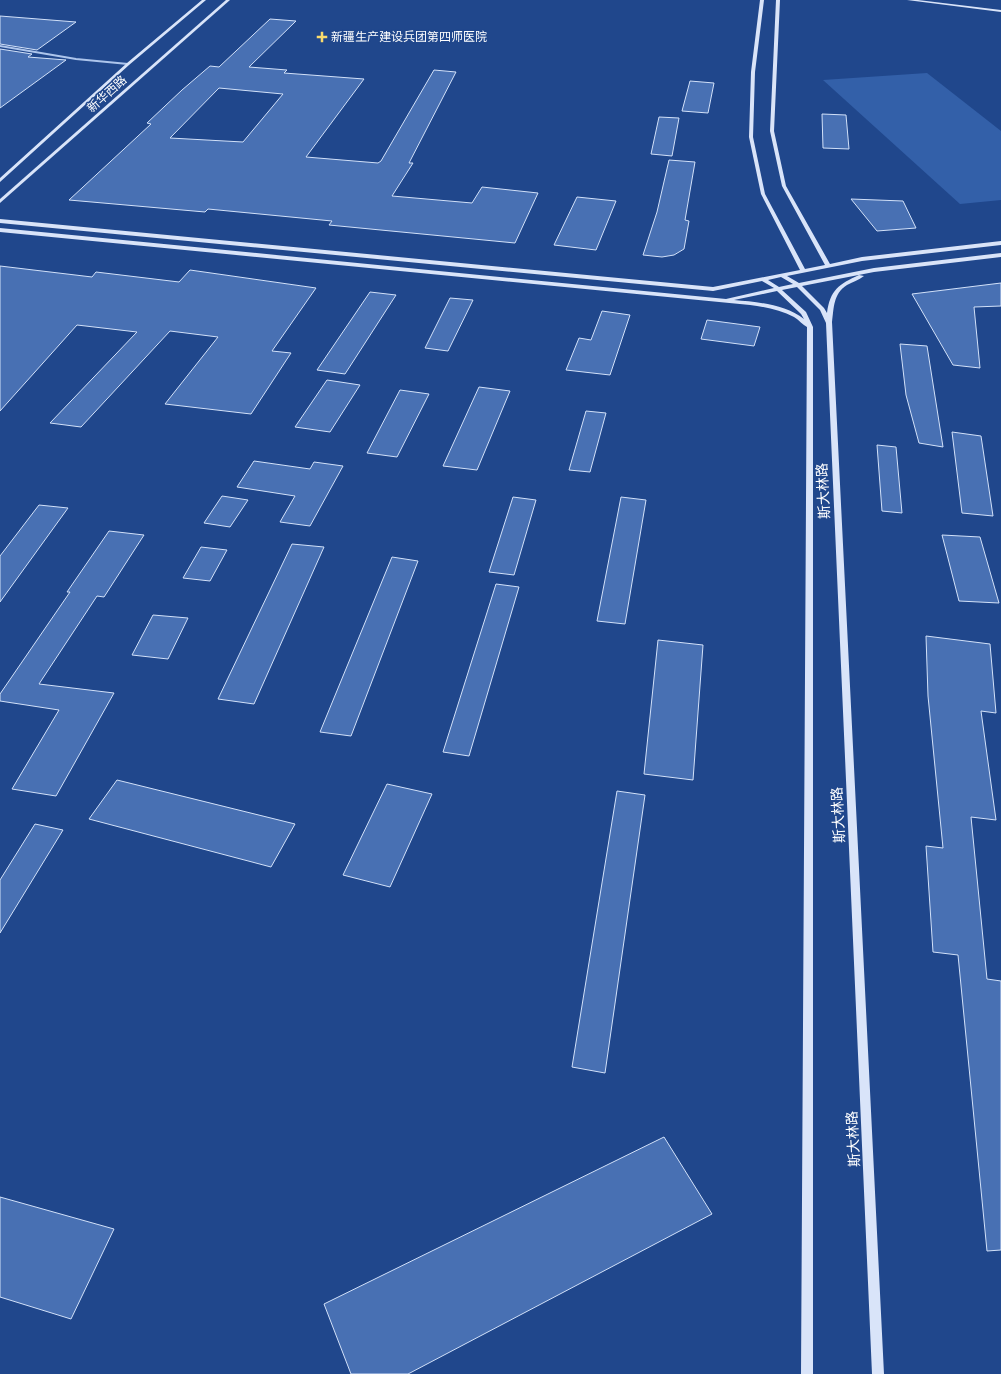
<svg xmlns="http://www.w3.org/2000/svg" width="1001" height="1374" viewBox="0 0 1001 1374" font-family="'Space Grotesk','Noto Sans SC',sans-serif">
  <rect width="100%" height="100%" fill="#20478c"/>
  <!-- green -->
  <path fill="#3360a9" d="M 927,73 L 1001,131 L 1001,200 L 960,204 L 823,80 Z"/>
  <!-- building -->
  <g fill="#4870b3" stroke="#d2e1f9" fill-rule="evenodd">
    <path d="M 0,16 L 76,22 L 37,50 L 0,44 Z"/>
    <path d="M 270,19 L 296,21 L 249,67 L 287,70 L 284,73 L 364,79 L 306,157 L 378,163 L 381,161 L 434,70 L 456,72 L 409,163 L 413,163 L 392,196 L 472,203 L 482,187 L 538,193 L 515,243 L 329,225 L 332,221 L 208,209 L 205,212 L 69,200 L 151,124 L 147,123 L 182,90 L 210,66 L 219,67 ZM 219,88 L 283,94 L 243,142 L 170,138 Z"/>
    <path d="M 0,49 L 32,54 L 28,57 L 66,60 L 0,108 Z"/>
    <path d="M 690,81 L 714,83 L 708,113 L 682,111 Z"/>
    <path d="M 822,114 L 846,115 L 849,149 L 823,148 Z"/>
    <path d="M 659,117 L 679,118 L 672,156 L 651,154 Z"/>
    <path d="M 669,160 L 695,162 L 685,220 L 689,221 L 684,249 L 674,255 L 662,257 L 643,255 L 657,212 Z"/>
    <path d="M 577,197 L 616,201 L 596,250 L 554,245 Z"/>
    <path d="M 851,199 L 903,201 L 916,228 L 877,231 Z"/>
    <path d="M 0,266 L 92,277 L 96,272 L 179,282 L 190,270 L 316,288 L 272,351 L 291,353 L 251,414 L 165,404 L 218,337 L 170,331 L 81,427 L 50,423 L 137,332 L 77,325 L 0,411 Z"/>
    <path d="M 1001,283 L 1001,306 L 974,307 L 980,368 L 953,365 L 912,294 Z"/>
    <path d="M 370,292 L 396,295 L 345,374 L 317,370 Z"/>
    <path d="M 450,298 L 473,300 L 448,351 L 425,348 Z"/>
    <path d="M 602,311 L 630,315 L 610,375 L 566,370 L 579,338 L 591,340 Z"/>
    <path d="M 707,320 L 760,327 L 754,346 L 701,339 Z"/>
    <path d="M 900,344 L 927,346 L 943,447 L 919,443 L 906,395 Z"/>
    <path d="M 327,380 L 360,385 L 330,432 L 295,427 Z"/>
    <path d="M 479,387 L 510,391 L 477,470 L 443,466 Z"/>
    <path d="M 400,390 L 429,394 L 397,457 L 367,453 Z"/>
    <path d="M 586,411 L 606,413 L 590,472 L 569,470 Z"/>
    <path d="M 952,432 L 981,436 L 993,516 L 962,513 Z"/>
    <path d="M 877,445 L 896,447 L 902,513 L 882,511 Z"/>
    <path d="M 254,461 L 310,469 L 314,462 L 343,466 L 310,526 L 280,522 L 295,496 L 237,487 Z"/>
    <path d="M 222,496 L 248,500 L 230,527 L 204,523 Z"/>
    <path d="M 513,497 L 536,500 L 514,575 L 489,572 Z"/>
    <path d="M 621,497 L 646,500 L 625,624 L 597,621 Z"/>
    <path d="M 39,505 L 68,508 L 0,602 L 0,556 Z"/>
    <path d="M 109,531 L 144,535 L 104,597 L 97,596 L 39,684 L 114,693 L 56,796 L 12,789 L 59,710 L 0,701 L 0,694 L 70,592 L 67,592 Z"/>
    <path d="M 942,535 L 980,537 L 999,603 L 959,601 Z"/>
    <path d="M 292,544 L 324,547 L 254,704 L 218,699 Z"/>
    <path d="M 201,547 L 227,550 L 210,581 L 183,578 Z"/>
    <path d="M 392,557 L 418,561 L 351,736 L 320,732 Z"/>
    <path d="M 496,584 L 519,587 L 469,756 L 443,752 Z"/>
    <path d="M 153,615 L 188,618 L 168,659 L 132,655 Z"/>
    <path d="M 926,636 L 990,644 L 996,713 L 981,711 L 996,820 L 971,817 L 987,979 L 1001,981 L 1001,1250 L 987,1251 L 958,955 L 933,952 L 926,846 L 943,848 L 928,696 Z"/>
    <path d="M 658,640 L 703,645 L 693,780 L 644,774 Z"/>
    <path d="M 117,780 L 295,824 L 271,867 L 89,819 Z"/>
    <path d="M 387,784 L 432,794 L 390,887 L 343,875 Z"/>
    <path d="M 617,791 L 645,795 L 605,1073 L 572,1067 Z"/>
    <path d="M 35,824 L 63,830 L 0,933 L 0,880 Z"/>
    <path d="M 664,1137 L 712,1214 L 408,1374 L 351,1374 L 324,1304 Z"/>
    <path d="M 0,1197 L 114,1229 L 71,1319 L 0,1297 Z"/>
  </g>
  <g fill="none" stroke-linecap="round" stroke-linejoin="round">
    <!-- street -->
    <path stroke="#adc5ec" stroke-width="2" d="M 0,46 L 76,59 L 128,64"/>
    <!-- secondary -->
    <g fill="#d9e4f9" fill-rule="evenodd">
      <path d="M 202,0 L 206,0 L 129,65 L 0,182 L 0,178 L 127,63 Z"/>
      <path d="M 226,0 L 230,0 L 0,203 L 0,199 Z"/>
      <path d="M 760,0 L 764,0 L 755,72 L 753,137 L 765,194 L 805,269 L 825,265 L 782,186 L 770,131 L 776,0 L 780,0 L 774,131 L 786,186 L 830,264 L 862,257 L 1001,241 L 1001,245 L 862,261 L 787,276 L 799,283 L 874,268 L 1001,253 L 1001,257 L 874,272 L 802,286 L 824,308 L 827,313 C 830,290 839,284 859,275 L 864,276 C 859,280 852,282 847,285 C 833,294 834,308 832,322 L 884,1374 L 872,1374 L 826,323 L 820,310 L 797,287 L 782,290 L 806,312 L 813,327 L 813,1374 L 801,1374 L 807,327 C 803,325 799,320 794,317 C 781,310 765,307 750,305 L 0,232 L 0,228 L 726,299 L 774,288 L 762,281 L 713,291 L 0,223 L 0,219 L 713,287 L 800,270 L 761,194 L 749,137 L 751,72 ZM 781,277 L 793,284 L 779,287 L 768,280 ZM 777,291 L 801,314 L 804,319 C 785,304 757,302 734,300 Z"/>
      <path d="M 907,0 L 918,0 L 1001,10 L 1001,12 Z"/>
    </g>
  </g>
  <!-- markers -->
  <path fill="#f9db6d" stroke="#20478c" stroke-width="1.5" d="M320 31h4v4h4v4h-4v4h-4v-4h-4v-4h4z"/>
  <g text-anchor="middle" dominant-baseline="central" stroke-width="3" stroke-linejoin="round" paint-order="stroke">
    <!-- far-poi labels -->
    <g font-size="12" fill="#fff" stroke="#20478c" text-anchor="start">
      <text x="331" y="37">新疆生产建设兵团第四师医院</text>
    </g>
    <!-- far-street labels -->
    <g font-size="12" fill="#fff" stroke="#20478c">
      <text transform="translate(107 94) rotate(-42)">新华西路</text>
    </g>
    <!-- street labels -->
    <g font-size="14" fill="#fff" stroke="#20478c">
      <text transform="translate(823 491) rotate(-93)">斯大林路</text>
      <text transform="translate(838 815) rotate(-93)">斯大林路</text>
      <text transform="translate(853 1139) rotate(-93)">斯大林路</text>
    </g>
  </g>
</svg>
